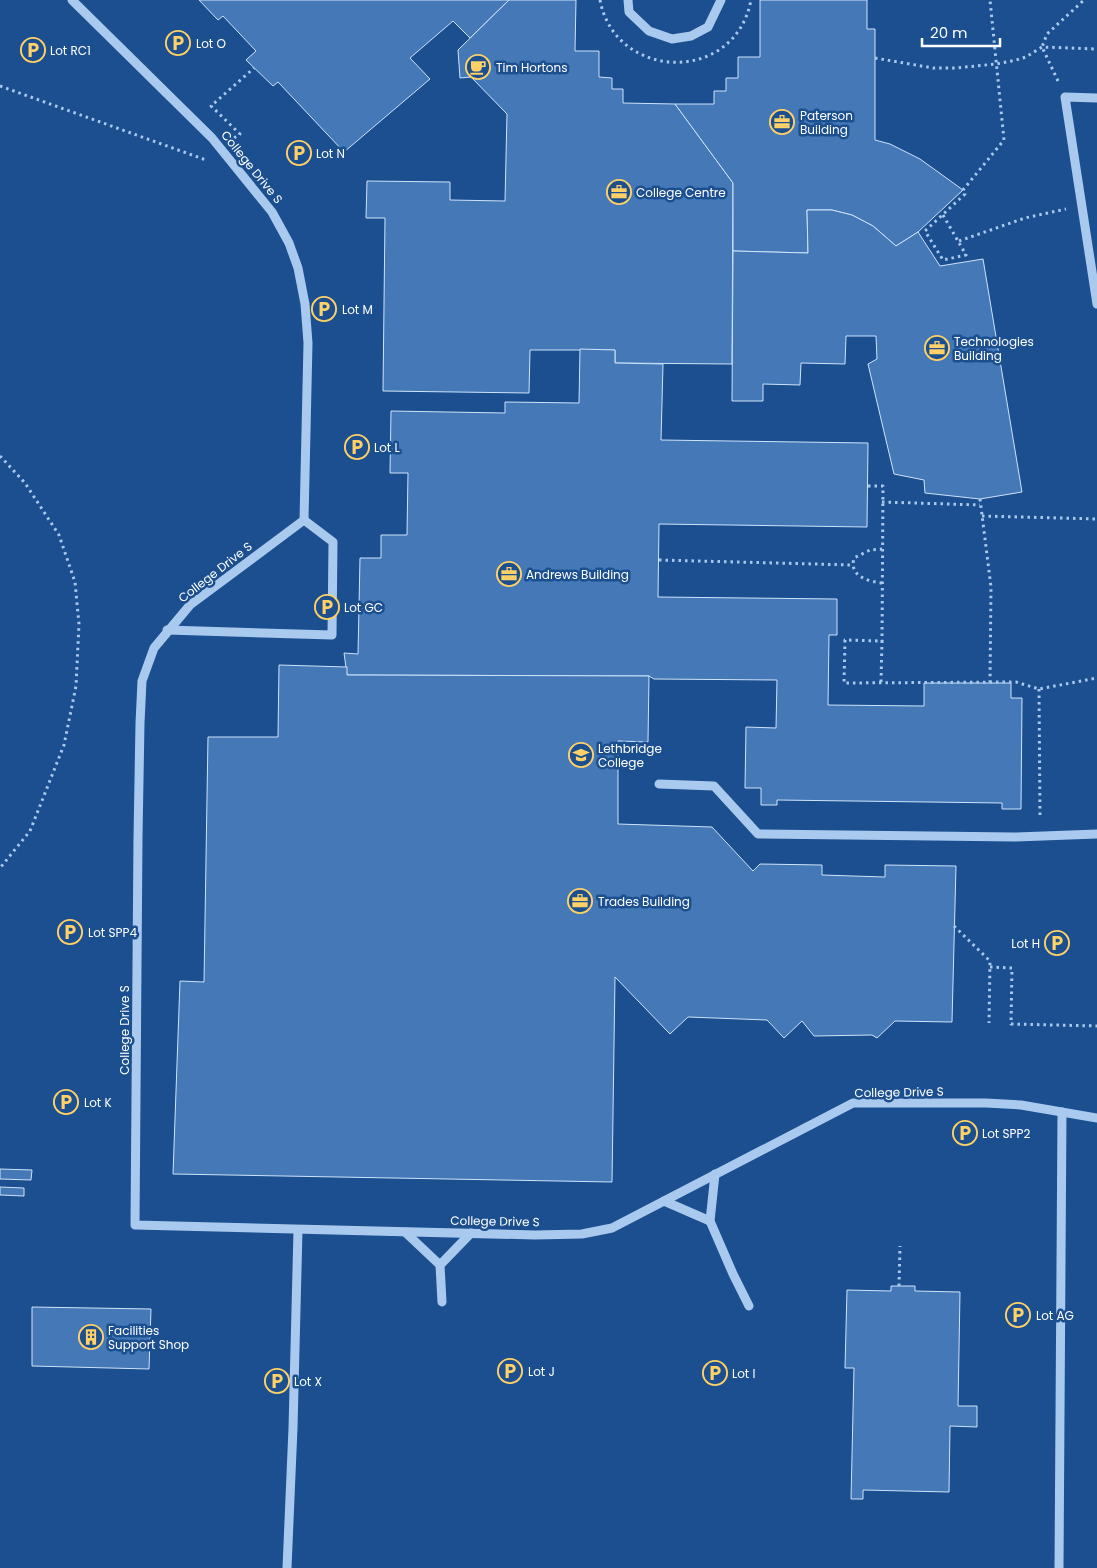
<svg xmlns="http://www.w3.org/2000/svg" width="1097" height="1568" viewBox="0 0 1097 1568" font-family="Poppins,sans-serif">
  <rect width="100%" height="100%" fill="#1b4f8f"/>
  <!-- building -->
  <g fill="#4478b7" stroke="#cfe3fa">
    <path d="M 199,0 L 509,0 L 470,38 L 453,21 L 410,58 L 430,79 L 344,152 L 278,82 L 273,86 L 246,60 L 256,51 L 223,16 L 218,20 Z"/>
    <path d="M 509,0 L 576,0 L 575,51 L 599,51 L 599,77 L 612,78 L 612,89 L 623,89 L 623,103 L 675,104 L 733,183 L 732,364 L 615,363 L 615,350 L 530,350 L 529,393 L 383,391 L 385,218 L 366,218 L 367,181 L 450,182 L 450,200 L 505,201 L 507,114 L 471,77 L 460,78 L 458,50 Z"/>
    <path d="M 760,0 L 867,0 L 867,29 L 875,29 L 875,140 L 890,144 L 920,159 L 963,190 L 918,232 L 896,246 L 873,226 L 852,215 L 832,210 L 807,210 L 808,253 L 733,251 L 733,183 L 675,104 L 714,104 L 714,91 L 726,91 L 726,78 L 738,78 L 738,57 L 760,57 Z"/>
    <path d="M 807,210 L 832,210 L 852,215 L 873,226 L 896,246 L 918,232 L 940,266 L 983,259 L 1022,492 L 980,499 L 925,493 L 924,480 L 894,474 L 868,364 L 877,359 L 876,336 L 846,336 L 845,364 L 801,363 L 800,385 L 763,384 L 763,401 L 732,401 L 733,251 L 808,253 Z"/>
    <path d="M 580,349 L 615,350 L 615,363 L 663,364 L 661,440 L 868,443 L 867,527 L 659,524 L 658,597 L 837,599 L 837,635 L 829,635 L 828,705 L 924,706 L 924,683 L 1011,683 L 1011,698 L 1022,698 L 1021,809 L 1002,809 L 1002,803 L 777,800 L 777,805 L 761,805 L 761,788 L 745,788 L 746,727 L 776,728 L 777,680 L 654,679 L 649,676 L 347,675 L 344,653 L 358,654 L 360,558 L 381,558 L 381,535 L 407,535 L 408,473 L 390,473 L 391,411 L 505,413 L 505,402 L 579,403 Z"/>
    <path d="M 279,665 L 347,667 L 347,675 L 649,676 L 648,742 L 618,741 L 618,824 L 712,827 L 753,871 L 760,864 L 822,865 L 822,875 L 885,877 L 885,865 L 956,866 L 952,1022 L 895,1021 L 877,1038 L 872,1035 L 814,1036 L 802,1021 L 784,1038 L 767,1020 L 688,1017 L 670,1034 L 615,977 L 612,1182 L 173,1174 L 180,981 L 204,982 L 208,737 L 278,737 Z"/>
    <path d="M 0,1169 L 32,1170 L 31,1180 L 0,1179 Z"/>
    <path d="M 0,1187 L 24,1188 L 24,1196 L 0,1195 Z"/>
    <path d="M 891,1286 L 915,1286 L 915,1291 L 960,1292 L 958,1406 L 977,1406 L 977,1427 L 950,1426 L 949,1492 L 863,1490 L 863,1499 L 851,1499 L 854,1368 L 845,1368 L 847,1290 L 891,1291 Z"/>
    <path d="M 32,1307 L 151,1309 L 149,1369 L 32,1366 Z"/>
  </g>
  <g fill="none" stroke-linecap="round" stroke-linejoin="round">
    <!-- path -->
    <g stroke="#a9c9ee" stroke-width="3" stroke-dasharray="2.5 4" stroke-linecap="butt">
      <path d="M 600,0 C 615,81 735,85 751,0"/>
      <path d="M 875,58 L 933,68 L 955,68 L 996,64 L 1016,60 L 1026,57 L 1042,47 L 1097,49"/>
      <path d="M 1058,81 L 1042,47 L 1047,34 L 1084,0"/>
      <path d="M 0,86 L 206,160"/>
      <path d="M 234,138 L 240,134 L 211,106 L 254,68"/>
      <path d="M 943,215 L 966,255 L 943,260 L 925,231 L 965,194 L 963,190 L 1004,140 L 990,0"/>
      <path d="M 959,241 L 1025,218 L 1066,209"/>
      <path d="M 0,456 L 25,483 L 59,535 L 75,582 L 79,624 L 76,686 L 64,745 L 30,831 L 0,868"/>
      <path d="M 868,486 L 883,486 L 882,641"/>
      <path d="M 980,499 L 991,587 L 990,682"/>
      <path d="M 882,502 L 980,505"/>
      <path d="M 982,516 L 1097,519"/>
      <path d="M 659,560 L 852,565"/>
      <path d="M 882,583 C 867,581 849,576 854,558 L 870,550 L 882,549"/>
      <path d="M 881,682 L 882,641 L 845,640 L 844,683 L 1016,682 L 1039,689 L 1097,678"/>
      <path d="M 1039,689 L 1040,818"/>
      <path d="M 954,926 L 990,961 L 989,1023"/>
      <path d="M 990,967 L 1012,968 L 1011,1024 L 1097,1026"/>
      <path d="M 899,1286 L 900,1246"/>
    </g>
    <!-- minor -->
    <g stroke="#a9c9ee" stroke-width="9">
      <path d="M 72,0 L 212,138 L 272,212 L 289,243 L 298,268 L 305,304 L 308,343 L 304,520 L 190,605 L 154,648 L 142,681 L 140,723 L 138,837 L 135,1225 L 535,1235 L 582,1234 L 612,1228 L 853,1103 L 986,1103 L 1021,1105 L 1097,1118"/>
      <path d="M 628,0 L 629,12 L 649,31 L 672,39 L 691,36 L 708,27 L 721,0"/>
      <path d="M 1097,98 L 1065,97 L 1097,304"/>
      <path d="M 167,630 L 332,635 L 333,542 L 304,520"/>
      <path d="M 659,784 L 714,786 L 758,834 L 1015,837 L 1097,834"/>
      <path d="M 715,1174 L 710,1221 L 733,1274 L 749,1306"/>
      <path d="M 664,1201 L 710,1221"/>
      <path d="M 405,1232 L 440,1265"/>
      <path d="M 442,1302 L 440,1265 L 471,1233"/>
      <path d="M 287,1568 L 293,1428 L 298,1230"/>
      <path d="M 1059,1568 L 1062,1112"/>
    </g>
  </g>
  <!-- icons -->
  <defs>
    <symbol id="parking-ring" viewBox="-11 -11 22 22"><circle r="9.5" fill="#1b4f8f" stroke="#ffd166" stroke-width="1.5"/><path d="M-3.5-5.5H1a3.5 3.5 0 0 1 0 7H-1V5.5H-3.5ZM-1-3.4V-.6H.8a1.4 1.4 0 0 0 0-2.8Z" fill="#ffd166"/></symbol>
    <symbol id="cafe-ring" viewBox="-11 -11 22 22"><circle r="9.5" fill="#1b4f8f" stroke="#ffd166" stroke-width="1.5"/><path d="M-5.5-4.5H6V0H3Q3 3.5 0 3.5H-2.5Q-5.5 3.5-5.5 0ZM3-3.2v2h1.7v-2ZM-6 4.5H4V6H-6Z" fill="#ffd166"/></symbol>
    <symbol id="office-ring" viewBox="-11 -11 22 22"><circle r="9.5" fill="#1b4f8f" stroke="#ffd166" stroke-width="1.5"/><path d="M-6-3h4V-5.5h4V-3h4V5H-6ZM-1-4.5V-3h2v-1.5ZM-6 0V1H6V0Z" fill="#ffd166"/></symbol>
    <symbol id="university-ring" viewBox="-11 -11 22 22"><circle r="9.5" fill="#1b4f8f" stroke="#ffd166" stroke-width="1.5"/><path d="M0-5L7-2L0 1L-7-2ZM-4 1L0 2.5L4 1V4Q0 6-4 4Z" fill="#ffd166"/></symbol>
    <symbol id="building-ring" viewBox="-11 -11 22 22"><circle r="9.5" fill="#1b4f8f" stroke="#ffd166" stroke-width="1.5"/><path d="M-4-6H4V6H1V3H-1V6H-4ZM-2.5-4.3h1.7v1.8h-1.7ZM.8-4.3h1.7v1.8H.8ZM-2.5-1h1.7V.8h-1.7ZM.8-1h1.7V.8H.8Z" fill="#ffd166"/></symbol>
  </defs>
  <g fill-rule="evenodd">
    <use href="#parking-ring" x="164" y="29" width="28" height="28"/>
    <use href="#parking-ring" x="19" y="36" width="28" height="28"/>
    <use href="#cafe-ring" x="464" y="53" width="28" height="28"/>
    <use href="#office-ring" x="768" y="108" width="28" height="28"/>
    <use href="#parking-ring" x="285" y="139" width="28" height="28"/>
    <use href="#office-ring" x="605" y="178" width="28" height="28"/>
    <use href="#parking-ring" x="310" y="295" width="28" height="28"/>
    <use href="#office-ring" x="923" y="334" width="28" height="28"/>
    <use href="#parking-ring" x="343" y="433" width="28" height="28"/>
    <use href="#office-ring" x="495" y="560" width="28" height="28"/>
    <use href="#parking-ring" x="313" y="593" width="28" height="28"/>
    <use href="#university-ring" x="567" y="741" width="28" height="28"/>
    <use href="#office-ring" x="566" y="887" width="28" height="28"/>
    <use href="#parking-ring" x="56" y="918" width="28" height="28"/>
    <use href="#parking-ring" x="1043" y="929" width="28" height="28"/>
    <use href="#parking-ring" x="52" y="1088" width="28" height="28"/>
    <use href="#parking-ring" x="951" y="1119" width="28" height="28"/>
    <use href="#parking-ring" x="1004" y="1301" width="28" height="28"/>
    <use href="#building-ring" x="77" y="1323" width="28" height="28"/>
    <use href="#parking-ring" x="496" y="1357" width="28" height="28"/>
    <use href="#parking-ring" x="701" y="1359" width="28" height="28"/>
    <use href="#parking-ring" x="263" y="1367" width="28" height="28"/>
  </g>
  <g text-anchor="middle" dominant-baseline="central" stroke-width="5" stroke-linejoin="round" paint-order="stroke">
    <!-- poi labels -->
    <g font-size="12" fill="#fff" stroke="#1b4f8f" text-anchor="start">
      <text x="196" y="43">Lot O</text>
      <text x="50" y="50">Lot RC1</text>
      <text x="496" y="67">Tim Hortons</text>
      <text x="800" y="115">Paterson<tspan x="800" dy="14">Building</tspan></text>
      <text x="316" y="153">Lot N</text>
      <text x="636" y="192">College Centre</text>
      <text x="342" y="309">Lot M</text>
      <text x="954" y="341">Technologies<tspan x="954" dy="14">Building</tspan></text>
      <text x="374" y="447">Lot L</text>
      <text x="526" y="574">Andrews Building</text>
      <text x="344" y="607">Lot GC</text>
      <text x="598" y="748">Lethbridge<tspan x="598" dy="14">College</tspan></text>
      <text x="598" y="901">Trades Building</text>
      <text x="88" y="932">Lot SPP4</text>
      <text x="1040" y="943" text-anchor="end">Lot H</text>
      <text x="84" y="1102">Lot K</text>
      <text x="982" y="1133">Lot SPP2</text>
      <text x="1036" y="1315">Lot AG</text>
      <text x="108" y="1330">Facilities<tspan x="108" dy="14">Support Shop</tspan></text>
      <text x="528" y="1371">Lot J</text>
      <text x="732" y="1373">Lot I</text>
      <text x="294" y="1381">Lot X</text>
    </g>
    <!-- street labels -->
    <g font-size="12" fill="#fff" stroke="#1b4f8f">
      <text transform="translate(252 167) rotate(51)">College Drive S</text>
      <text transform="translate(215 572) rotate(-38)">College Drive S</text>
      <text transform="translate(124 1030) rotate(-90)">College Drive S</text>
      <text transform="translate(899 1092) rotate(-1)">College Drive S</text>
      <text transform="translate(495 1221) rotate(1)">College Drive S</text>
    </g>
  </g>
  <!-- scale -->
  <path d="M922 38v8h78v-8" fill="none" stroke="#ffffff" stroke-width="2.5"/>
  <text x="930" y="38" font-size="15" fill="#ffffff" stroke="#1b4f8f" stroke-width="4" paint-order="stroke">20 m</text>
</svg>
